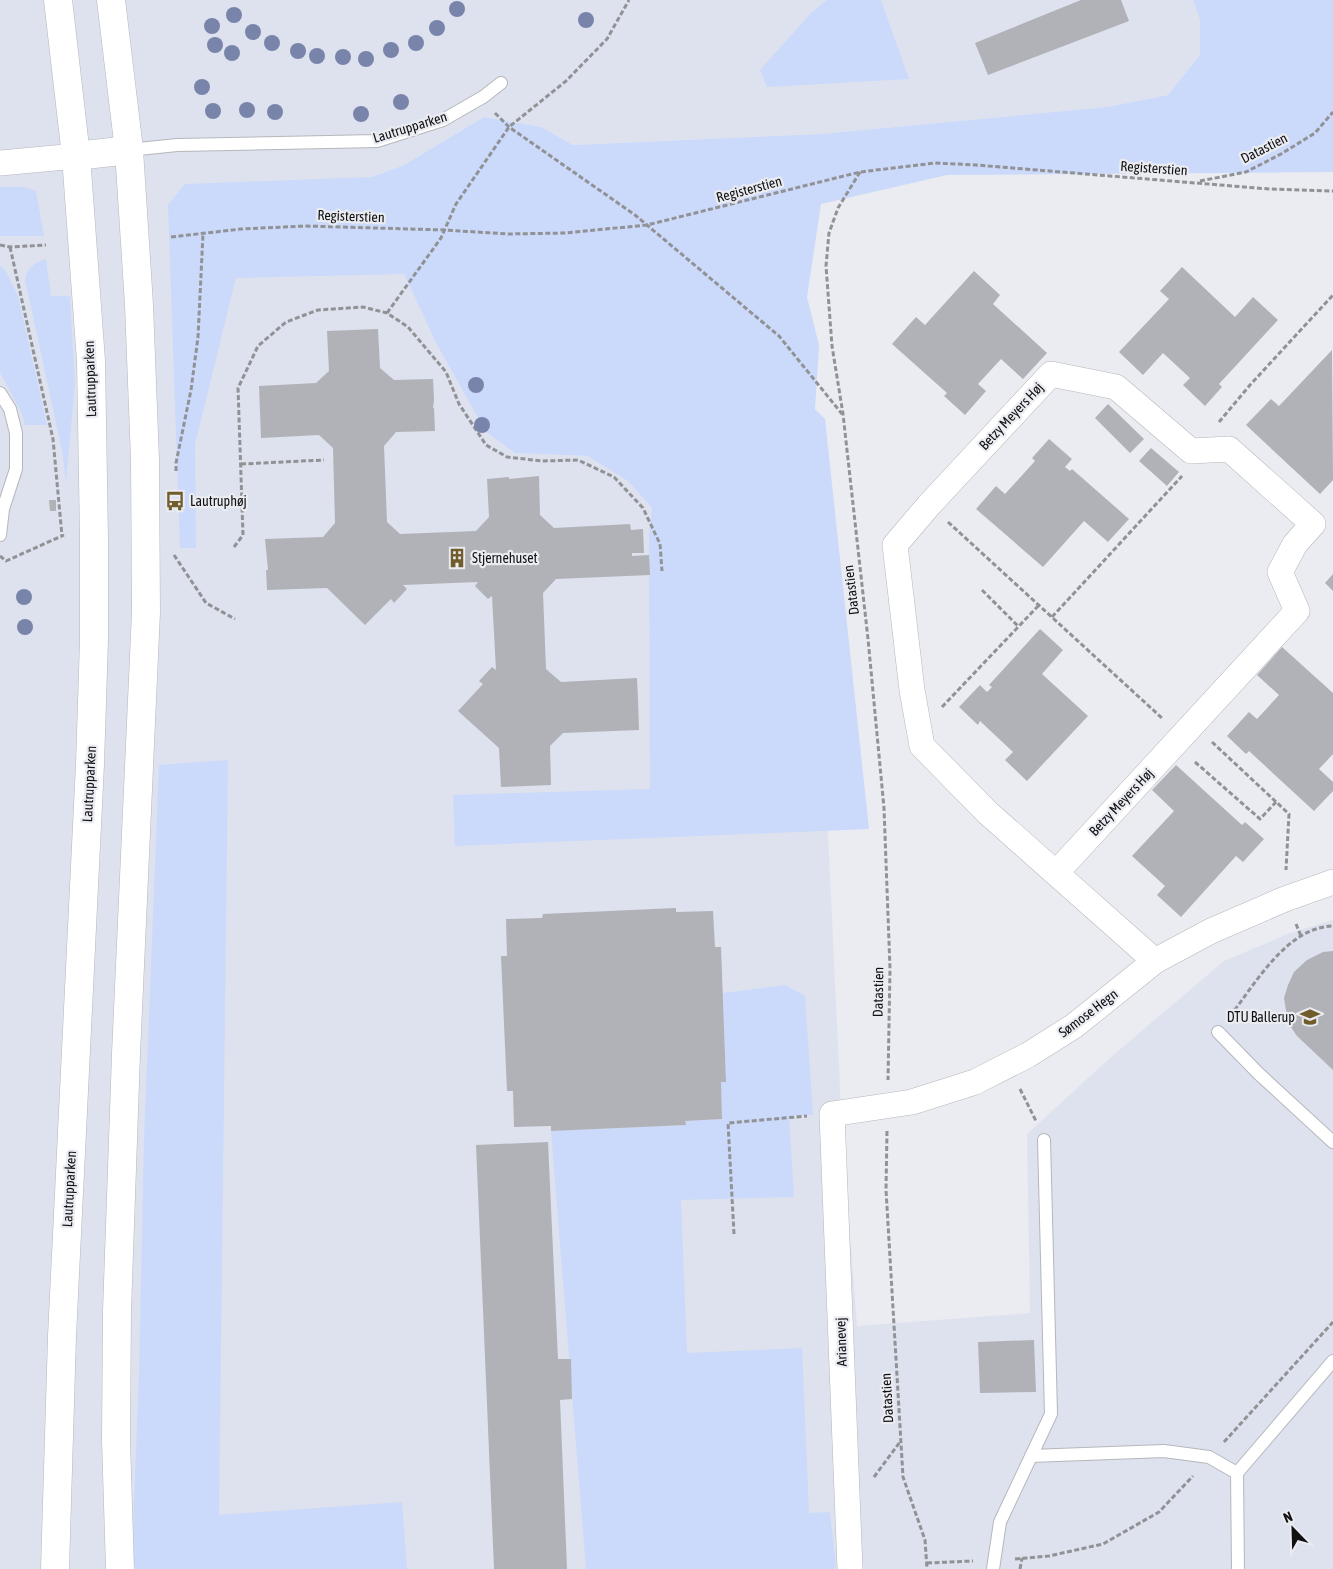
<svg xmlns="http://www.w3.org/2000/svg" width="1333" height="1569" viewBox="0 0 1333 1569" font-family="'Asap Condensed',sans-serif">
  <rect width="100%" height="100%" fill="#eaecf1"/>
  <!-- built -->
  <path fill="#dde2ee" d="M 0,0 L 1193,0 L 1200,20 L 1200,55 L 1168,95 L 1107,107 L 821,134 L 573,145 L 541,127 L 484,117 L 404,165 L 372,177 L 404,274 L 436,343 L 486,432 L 515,453 L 588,456 L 629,481 L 651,507 L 669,534 L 827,812 L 842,1131 L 857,1326 L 1030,1313 L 1027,1134 L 1111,1057 L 1224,961 L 1290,933 L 1333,920 L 1333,1569 L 0,1569 Z"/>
  <!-- green -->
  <g fill="#cbd9fa">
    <path d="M 827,0 L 881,0 L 909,79 L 767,87 L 760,70 L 811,13 Z"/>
    <path d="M 1193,0 L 1333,0 L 1333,172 L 947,175 L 821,204 L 807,297 L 819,345 L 815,409 L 825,419 L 869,829 L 455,846 L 453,795 L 650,789 L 649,536 L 652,508 L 628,481 L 588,456 L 515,453 L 486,432 L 436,343 L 404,274 L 236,278 L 195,444 L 196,548 L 180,548 L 168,205 L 185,184 L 372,177 L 404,165 L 484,117 L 541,127 L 573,145 L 821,134 L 1107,107 L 1168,95 L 1200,55 L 1200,20 Z"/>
    <path d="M 0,187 L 24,187 L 36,191 L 44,236 L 0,236 Z"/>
    <path d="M 46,259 L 51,296 L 70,296 L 75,383 L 66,482 L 62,450 L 25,280 C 28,267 33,263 46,259 Z"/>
    <path d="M 0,265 L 7,273 L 18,296 L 47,425 L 25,425 L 22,414 L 0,372 Z"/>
    <path d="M 228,760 L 219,1515 L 402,1502 L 407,1569 L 136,1569 L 132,1556 L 139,1375 L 144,1140 L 159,765 Z"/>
    <path d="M 785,985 L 805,996 L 813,1115 L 789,1116 L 794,1197 L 681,1200 L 687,1353 L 802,1348 L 809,1513 L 830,1512 L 836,1567 L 833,1569 L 586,1569 L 551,1131 L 685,1125 L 685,1121 L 722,1119 L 721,1082 L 726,1082 L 723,993 Z"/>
  </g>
  <!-- building -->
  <g fill="#b0b2b7">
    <path d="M 1081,0 L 1121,0 L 1129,21 L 988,75 L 975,43 Z"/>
    <path d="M 1182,267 L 1235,317 L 1253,297 L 1278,320 L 1219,384 L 1222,387 L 1205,406 L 1183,385 L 1190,378 L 1163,353 L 1143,375 L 1119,352 L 1169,299 L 1160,291 Z"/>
    <path d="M 974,271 L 1000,295 L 993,304 L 1047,353 L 1023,379 L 1001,359 L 978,384 L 986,391 L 965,415 L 944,396 L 947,393 L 892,344 L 916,317 L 925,325 Z"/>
    <path d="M 378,329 L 380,368 L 394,380 L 433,379 L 434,400 L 433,408 L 434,408 L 435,431 L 396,432 L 384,446 L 387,522 L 400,534 L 476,531 L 489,517 L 487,479 L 509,477 L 509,479 L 539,476 L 540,515 L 554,528 L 630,524 L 631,530 L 643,529 L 644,553 L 632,553 L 632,556 L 649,555 L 650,575 L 556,579 L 543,593 L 546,669 L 561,682 L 637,678 L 638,699 L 639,730 L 563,733 L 550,746 L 551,785 L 501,787 L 499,748 L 458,711 L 483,684 L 479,681 L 492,667 L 496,670 L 492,596 L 488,599 L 475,586 L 478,582 L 403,585 L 407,589 L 394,603 L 391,599 L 365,625 L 327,588 L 267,590 L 266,570 L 268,570 L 265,539 L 323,537 L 335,523 L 333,448 L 319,435 L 261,438 L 259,386 L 316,383 L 329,371 L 327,331 Z"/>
    <path d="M 1332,350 L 1333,480 L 1320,494 L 1246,425 L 1271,399 L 1279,406 Z"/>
    <path d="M 1108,404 L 1144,439 L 1130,453 L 1095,418 Z"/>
    <path d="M 1049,439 L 1072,459 L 1065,467 L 1070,471 L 1072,469 L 1129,519 L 1108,542 L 1084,521 L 1043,567 L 976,509 L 996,486 L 1005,494 L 1035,461 L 1032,458 Z"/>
    <path d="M 1151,448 L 1179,472 L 1167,486 L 1139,461 Z"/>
    <path d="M 49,500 L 56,500 L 56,511 L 50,511 Z"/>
    <path d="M 1333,574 L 1333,591 L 1325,583 Z"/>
    <path d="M 1040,629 L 1063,650 L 1042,674 L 1088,716 L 1027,781 L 1005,760 L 1013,752 L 980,721 L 978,725 L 959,707 L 980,685 L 987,692 L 992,687 L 989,685 Z"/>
    <path d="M 1282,647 L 1333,693 L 1333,754 L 1319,769 L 1333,782 L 1333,791 L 1314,811 L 1249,751 L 1246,754 L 1227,736 L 1249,712 L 1257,719 L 1279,695 L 1257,675 Z"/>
    <path d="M 1176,765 L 1242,825 L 1245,822 L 1264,839 L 1243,862 L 1236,856 L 1181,917 L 1157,895 L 1165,886 L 1132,856 L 1174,811 L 1152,790 Z"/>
    <path d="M 676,908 L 676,912 L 713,911 L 715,947 L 721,947 L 726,1082 L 721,1082 L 722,1119 L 685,1121 L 686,1125 L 551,1131 L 551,1126 L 514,1127 L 513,1091 L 507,1091 L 501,956 L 507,956 L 506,919 L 542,918 L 543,914 Z"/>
    <path d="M 1333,951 L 1333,1070 L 1297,1036 L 1288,1023 L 1284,998 L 1288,985 L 1294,972 L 1307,960 L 1323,952 Z"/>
    <path d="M 548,1142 L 558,1359 L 571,1359 L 572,1399 L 560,1400 L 567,1569 L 494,1569 L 476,1145 Z"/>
    <path d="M 1034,1340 L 1036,1392 L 980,1393 L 978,1342 Z"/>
  </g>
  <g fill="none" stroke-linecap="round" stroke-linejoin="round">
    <defs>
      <g id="lane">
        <path d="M 129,150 L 177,145 L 377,141 L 443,120 L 483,97 L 501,83"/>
        <path d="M 0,393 L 10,409 L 16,433 L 16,469 L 3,509 L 0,535"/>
        <path d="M 1218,1032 L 1258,1073 L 1333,1142"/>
        <path d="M 1031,1456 L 1164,1451 L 1209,1457 L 1237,1473"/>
        <path d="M 993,1569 L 1000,1522 L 1051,1414 L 1044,1140"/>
        <path d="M 1238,1569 L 1237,1473 L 1333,1361"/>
      </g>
      <g id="street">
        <path d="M 0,163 L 76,156"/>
        <path d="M 1056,873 L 1297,611 L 1280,572 L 1295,544 L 1313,524 L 1229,449 L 1191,451 L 1116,387 L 1051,374 L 929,505 L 895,545 L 912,690 L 922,746 L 988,813 L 1155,961"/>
        <path d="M 850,1569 L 832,1114 L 912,1102 L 975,1082 L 1028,1055 L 1074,1026 L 1155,961 L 1211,931 L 1285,899 L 1333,882"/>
      </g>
      <g id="secondary">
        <path d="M 111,0 L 129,150 L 139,305 L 145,460 L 146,612 L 126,1054 L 117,1311 L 116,1440 L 120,1569"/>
        <path d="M 76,156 L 129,150"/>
        <path d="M 55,1569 L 62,1336 L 90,764 L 94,640 L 94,538 L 91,361 L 76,156 L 58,0"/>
      </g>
    </defs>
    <!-- lane casing -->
    <use href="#lane" stroke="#b5b7bb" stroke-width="14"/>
    <!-- street casing -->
    <use href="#street" stroke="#b5b7bb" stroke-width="26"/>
    <!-- secondary casing -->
    <use href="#secondary" stroke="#b5b7bb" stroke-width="29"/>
    <!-- path -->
    <g stroke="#919296" stroke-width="3" stroke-dasharray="5 2.5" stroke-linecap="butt">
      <path d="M 495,113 L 509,127 L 635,215 L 779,336 L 842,414"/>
      <path d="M 860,172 L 838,208 L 829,233 L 826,266 L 832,346 L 843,414 L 868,639 L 884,808 L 890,969 L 888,1080"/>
      <path d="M 1200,181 L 1246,172 L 1281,154 L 1315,133 L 1333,112"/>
      <path d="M 171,237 L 241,229 L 306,226 L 445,230 L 508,234 L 565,233 L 647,225 L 860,172 L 935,163 L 976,165 L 1269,189 L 1333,191"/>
      <path d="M 0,245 L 10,247 L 46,245"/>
      <path d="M 10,247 L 53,439 L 62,536"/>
      <path d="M 387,313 L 441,238 L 456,204 L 509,127 L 566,81 L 607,39 L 629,0"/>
      <path d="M 1219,422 L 1250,385 L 1333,295"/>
      <path d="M 241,464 L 324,460"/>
      <path d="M 176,471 L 176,463 L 191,390 L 198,337 L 203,234"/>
      <path d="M 948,522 L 1163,719"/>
      <path d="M 234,547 L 243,535 L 238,388 L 258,346 L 286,322 L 318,310 L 363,307 L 387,313 L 408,327 L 446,372 L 459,404 L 486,445 L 507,457 L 542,461 L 578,460 L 614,477 L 643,508 L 660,544 L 662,571"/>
      <path d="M 174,555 L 206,603 L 235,619"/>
      <path d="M 0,556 L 6,561 L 64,535"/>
      <path d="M 982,590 L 1019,627"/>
      <path d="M 1052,617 L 1182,476"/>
      <path d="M 942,707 L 1039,605"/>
      <path d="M 1212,742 L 1289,814 L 1286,870"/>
      <path d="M 1195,762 L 1260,819 L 1276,802"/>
      <path d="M 1296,924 L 1301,936"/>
      <path d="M 1230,1016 C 1256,983 1287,927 1333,926"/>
      <path d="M 1020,1089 L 1036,1121"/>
      <path d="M 887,1131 L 886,1190 L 903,1477 L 925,1540 L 927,1569"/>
      <path d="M 734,1234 L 728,1123 L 807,1116"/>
      <path d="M 1224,1442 L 1333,1322"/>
      <path d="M 874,1477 L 900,1442"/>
      <path d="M 1015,1559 L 1049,1556 L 1103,1544 L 1159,1512 L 1193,1476"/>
      <path d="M 927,1563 L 973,1561"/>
      <path d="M 1020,1569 L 1022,1558"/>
    </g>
    <!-- lane -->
    <use href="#lane" stroke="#fff" stroke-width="12"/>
    <!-- street -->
    <use href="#street" stroke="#fff" stroke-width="25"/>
    <!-- secondary -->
    <use href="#secondary" stroke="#fff" stroke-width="28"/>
  </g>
  <!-- trees -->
  <g fill="#7984ab">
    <circle cx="457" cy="9" r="8"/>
    <circle cx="234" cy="15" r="8"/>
    <circle cx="586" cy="20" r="8"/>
    <circle cx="212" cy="26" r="8"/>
    <circle cx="437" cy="28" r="8"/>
    <circle cx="253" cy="32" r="8"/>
    <circle cx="272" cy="43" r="8"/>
    <circle cx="416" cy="43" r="8"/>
    <circle cx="215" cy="45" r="8"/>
    <circle cx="391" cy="50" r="8"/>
    <circle cx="298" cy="51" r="8"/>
    <circle cx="232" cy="53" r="8"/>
    <circle cx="317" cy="56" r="8"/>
    <circle cx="343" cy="57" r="8"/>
    <circle cx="366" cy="59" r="8"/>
    <circle cx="202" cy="87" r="8"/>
    <circle cx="401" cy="102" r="8"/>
    <circle cx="247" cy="110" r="8"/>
    <circle cx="213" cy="111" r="8"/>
    <circle cx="275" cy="112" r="8"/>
    <circle cx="361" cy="114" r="8"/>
    <circle cx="476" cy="385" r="8"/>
    <circle cx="482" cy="425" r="8"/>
    <circle cx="24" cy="597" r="8"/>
    <circle cx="25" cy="627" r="8"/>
  </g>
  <!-- icons -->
  <defs>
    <symbol id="bus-bare" viewBox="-9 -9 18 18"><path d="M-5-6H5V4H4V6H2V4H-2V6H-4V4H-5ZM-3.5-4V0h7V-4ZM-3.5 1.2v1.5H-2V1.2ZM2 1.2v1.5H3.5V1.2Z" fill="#715d2c" stroke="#eaecf1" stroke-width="2.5" paint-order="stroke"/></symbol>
    <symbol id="building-bare" viewBox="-9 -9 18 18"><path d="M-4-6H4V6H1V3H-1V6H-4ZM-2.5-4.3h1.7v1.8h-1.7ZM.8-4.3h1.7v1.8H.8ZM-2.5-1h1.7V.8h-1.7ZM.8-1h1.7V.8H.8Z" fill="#715d2c" stroke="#eaecf1" stroke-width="2.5" paint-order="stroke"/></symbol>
    <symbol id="university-bare" viewBox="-9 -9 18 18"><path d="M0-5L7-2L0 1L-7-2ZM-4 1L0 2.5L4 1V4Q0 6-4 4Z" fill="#715d2c" stroke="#eaecf1" stroke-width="2.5" paint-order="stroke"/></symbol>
  </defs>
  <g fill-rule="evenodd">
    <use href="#bus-bare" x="161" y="487" width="28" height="28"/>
    <use href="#building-bare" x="443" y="544" width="28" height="28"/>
    <use href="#university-bare" x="1296" y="1003" width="28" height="28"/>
  </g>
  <g text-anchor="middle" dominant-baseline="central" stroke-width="4.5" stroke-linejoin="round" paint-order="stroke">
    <!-- street labels -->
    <g font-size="14" fill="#111113" stroke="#eaecf1">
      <text transform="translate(410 127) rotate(-17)">Lautrupparken</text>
      <text transform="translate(1264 148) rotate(-27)">Datastien</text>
      <text transform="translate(1154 168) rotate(4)">Registerstien</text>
      <text transform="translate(749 189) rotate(-15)">Registerstien</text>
      <text transform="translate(351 216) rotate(2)">Registerstien</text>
      <text transform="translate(90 379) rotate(-92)">Lautrupparken</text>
      <text transform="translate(1011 416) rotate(-47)">Betzy Meyers Høj</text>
      <text transform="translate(851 590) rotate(-97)">Datastien</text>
      <text transform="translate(89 784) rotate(-87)">Lautrupparken</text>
      <text transform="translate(1121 802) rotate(-47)">Betzy Meyers Høj</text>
      <text transform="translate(878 992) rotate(-89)">Datastien</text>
      <text transform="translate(1088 1013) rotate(-37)">Sømose Hegn</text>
      <text transform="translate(69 1189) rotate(-87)">Lautrupparken</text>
      <text transform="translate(841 1342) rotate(-92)">Arianevej</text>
      <text transform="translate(887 1398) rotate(-93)">Datastien</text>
    </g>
    <!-- poi labels -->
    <g font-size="14" fill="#111113" stroke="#eaecf1" text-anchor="start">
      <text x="190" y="501">Lautruphøj</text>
      <text x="472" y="558">Stjernehuset</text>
      <text x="1295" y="1017" text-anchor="end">DTU Ballerup</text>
    </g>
  </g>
  <!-- north arrow -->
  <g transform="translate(1293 1529) rotate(337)" stroke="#eaecf1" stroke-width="4" paint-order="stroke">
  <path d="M0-4L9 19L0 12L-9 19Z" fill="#111113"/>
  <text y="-8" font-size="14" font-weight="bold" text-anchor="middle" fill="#111113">N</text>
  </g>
</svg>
